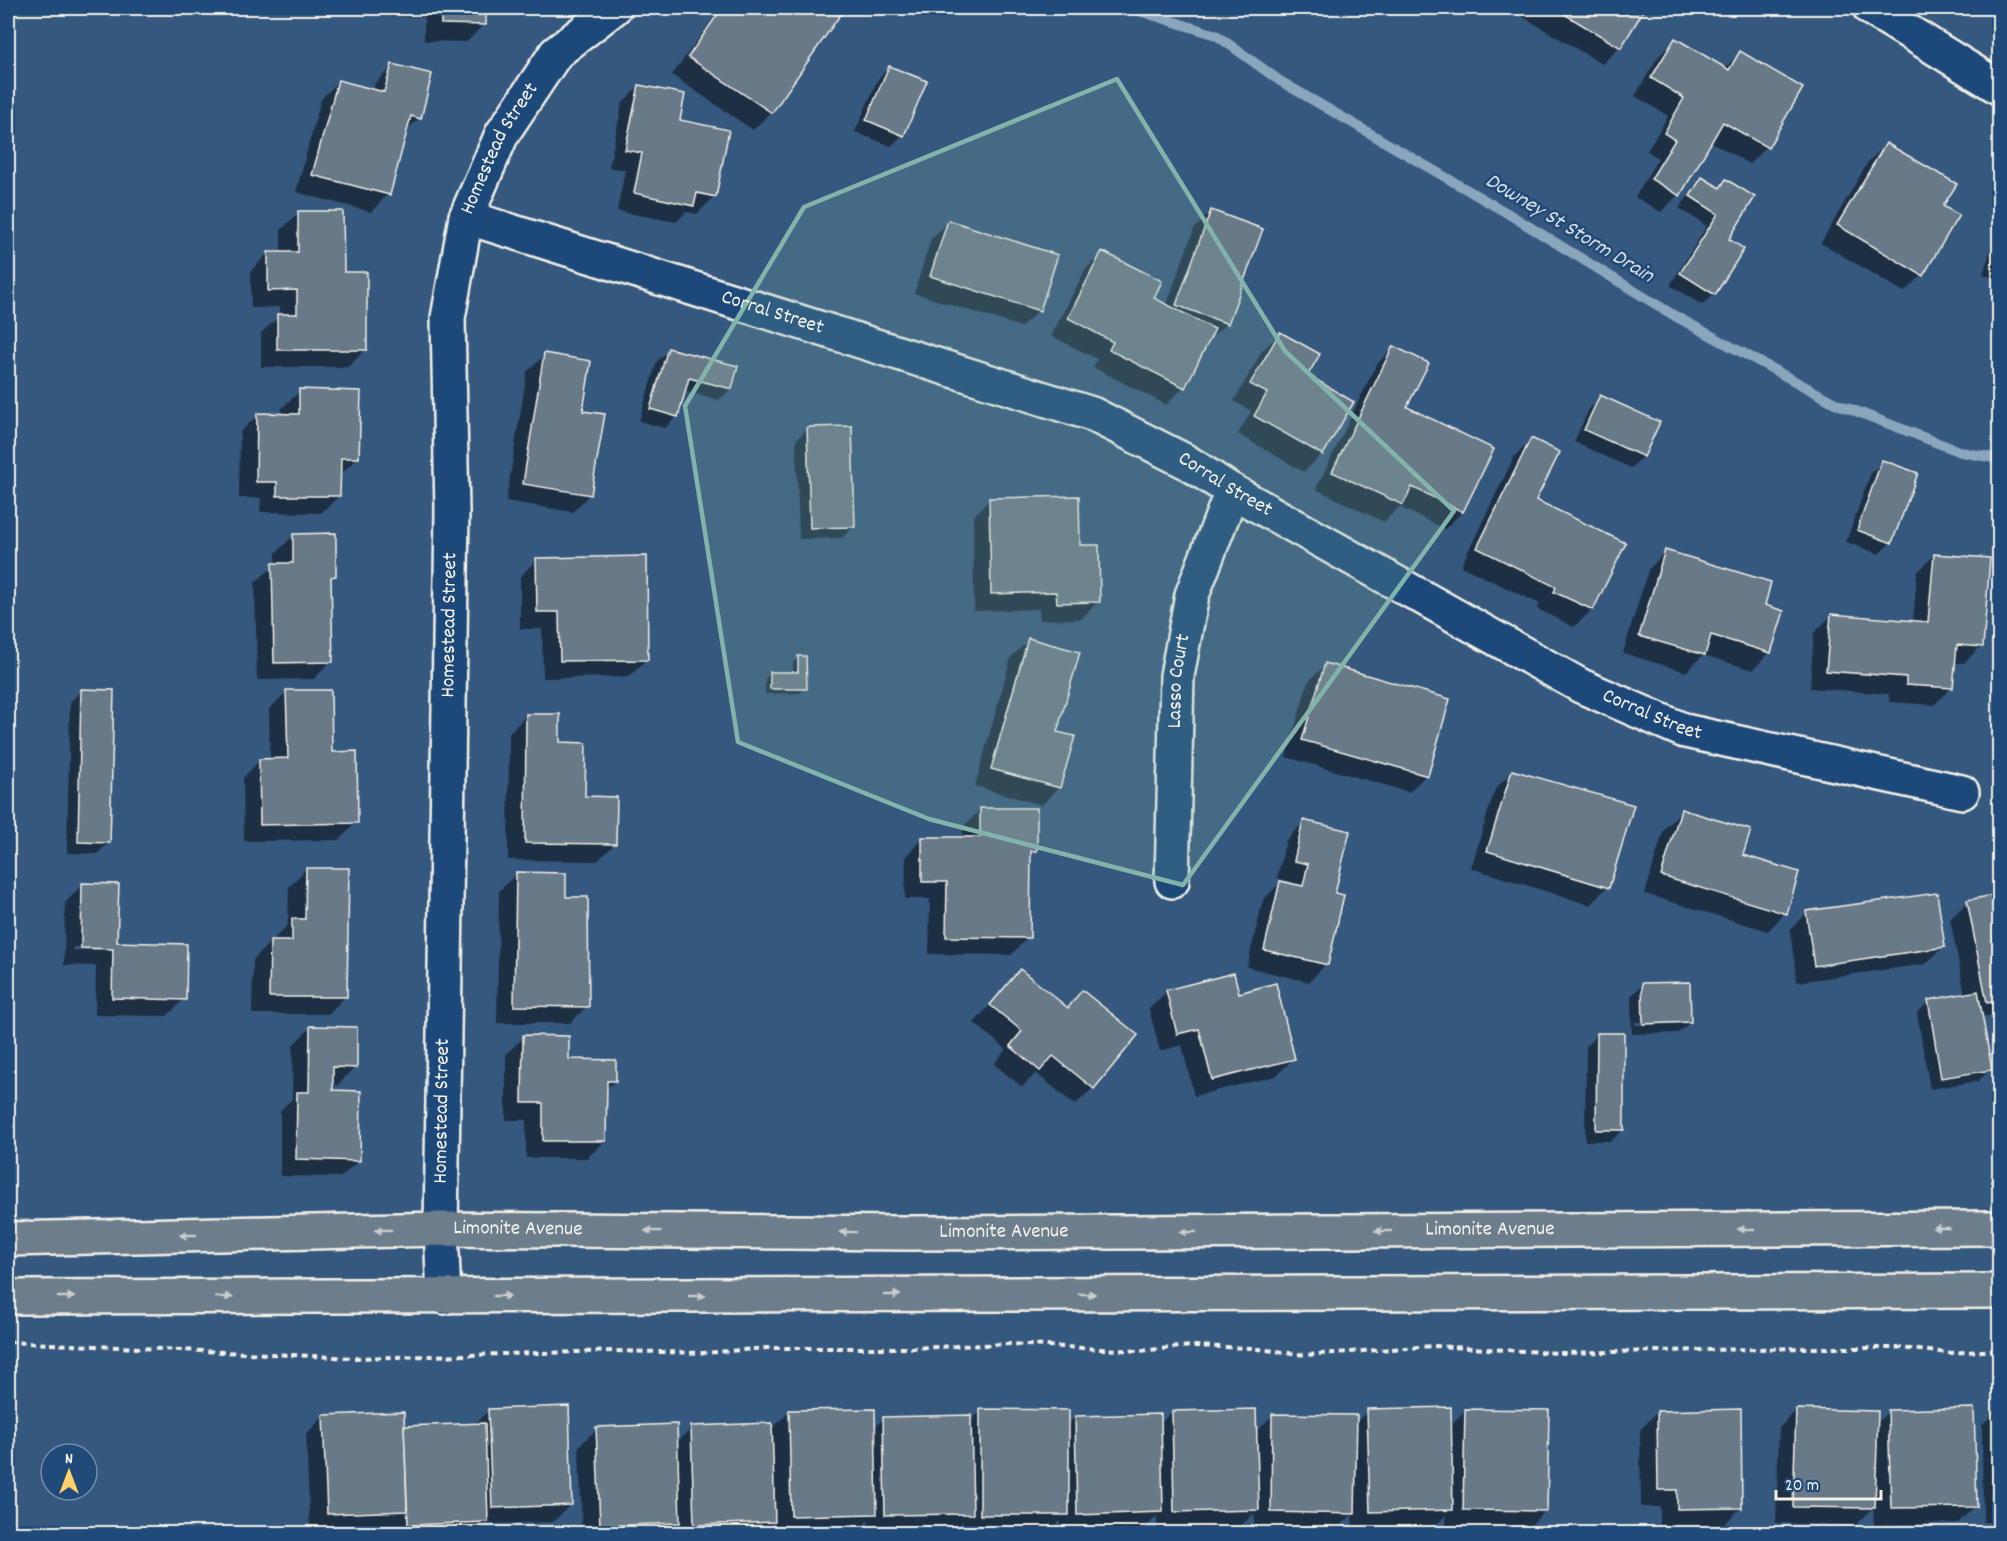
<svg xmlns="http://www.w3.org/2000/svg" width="2007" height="1541" viewBox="0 0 2007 1541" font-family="Dekko,sans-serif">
  <rect width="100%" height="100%" fill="#35587e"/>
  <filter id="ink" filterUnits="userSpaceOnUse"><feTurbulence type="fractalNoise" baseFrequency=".0167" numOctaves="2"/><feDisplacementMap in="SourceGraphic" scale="12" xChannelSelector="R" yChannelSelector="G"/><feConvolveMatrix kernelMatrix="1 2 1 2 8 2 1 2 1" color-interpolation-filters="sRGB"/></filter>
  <g filter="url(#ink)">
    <!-- shadow -->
    <g fill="#0007" fill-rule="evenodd">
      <path d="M 381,8 L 485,8 L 484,24 L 467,42 L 424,41 L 424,17 L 381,16 Z"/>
      <path d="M 721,8 L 745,8 L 752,12 L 755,8 L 843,8 L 771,112 L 753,130 L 672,75 Z"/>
      <path d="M 1518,8 L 1643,8 L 1620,47 L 1602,64 L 1520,15 L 1523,11 Z"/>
      <path d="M 1675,40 L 1724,69 L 1740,53 L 1766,147 L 1749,164 L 1710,141 L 1678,195 L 1661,212 L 1635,197 L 1658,158 L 1647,151 L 1668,116 L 1635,96 L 1658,57 Z"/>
      <path d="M 393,66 L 419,118 L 405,132 L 388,194 L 371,212 L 296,192 L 321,99 L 338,82 L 373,91 L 375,83 Z"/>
      <path d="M 889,67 L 903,135 L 891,146 L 855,132 L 878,79 Z"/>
      <path d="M 639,86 L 678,122 L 727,131 L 714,197 L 697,214 L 686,212 L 676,222 L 617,211 L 625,170 L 609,167 L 622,104 Z"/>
      <path d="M 1886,144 L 1941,206 L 1922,275 L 1904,292 L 1821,243 L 1868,162 Z"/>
      <path d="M 1702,179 L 1718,189 L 1726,181 L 1727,240 L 1714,294 L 1702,305 L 1670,285 L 1707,226 L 1679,208 Z"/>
      <path d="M 1211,211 L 1227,323 L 1208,340 L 1184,387 L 1166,405 L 1093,367 L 1097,359 L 1051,336 L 1085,270 L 1102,253 L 1152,299 L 1166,306 L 1194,229 Z"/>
      <path d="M 298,213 L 342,274 L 366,349 L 348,367 L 261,367 L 261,333 L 280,316 L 280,307 L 251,308 L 251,271 L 268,253 L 281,253 L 281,230 Z"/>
      <path d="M 948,222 L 1039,310 L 1021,327 L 914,293 L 931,239 Z"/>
      <path d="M 2000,231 L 2000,280 L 1983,274 L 1995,236 Z"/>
      <path d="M 1280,333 L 1306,376 L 1352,402 L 1322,454 L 1304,472 L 1238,434 L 1251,411 L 1234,401 L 1262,351 Z"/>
      <path d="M 1394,347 L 1405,408 L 1492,450 L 1462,512 L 1445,529 L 1399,507 L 1384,522 L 1316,489 L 1376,365 Z"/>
      <path d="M 669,350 L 731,389 L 719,400 L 684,391 L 677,416 L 665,428 L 639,421 L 657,361 Z"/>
      <path d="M 545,355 L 581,412 L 590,494 L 573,512 L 506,501 L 527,372 Z"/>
      <path d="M 300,391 L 358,457 L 340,475 L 339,496 L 321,513 L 260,512 L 261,498 L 239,498 L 240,432 L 258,415 L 282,415 L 282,408 Z"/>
      <path d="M 1601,397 L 1643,456 L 1631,468 L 1574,442 L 1589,409 Z"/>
      <path d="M 808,428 L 854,526 L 842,538 L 799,539 L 796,440 Z"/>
      <path d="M 1531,440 L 1534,501 L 1624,544 L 1592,610 L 1574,627 L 1537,609 L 1540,604 L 1461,566 L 1514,457 Z"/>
      <path d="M 1883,462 L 1891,542 L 1879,554 L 1846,542 L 1871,473 Z"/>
      <path d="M 990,499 L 1079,547 L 1098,602 L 1081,619 L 1040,620 L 1039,609 L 974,611 L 973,517 Z"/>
      <path d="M 293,536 L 335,575 L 330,580 L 331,661 L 314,679 L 257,680 L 255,582 L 276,565 L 276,553 Z"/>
      <path d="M 1665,552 L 1763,606 L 1770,652 L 1753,670 L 1703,655 L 1686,672 L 1623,653 L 1648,570 Z"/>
      <path d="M 1934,555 L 1981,646 L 1964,663 L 1954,663 L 1952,687 L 1934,705 L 1889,702 L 1889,694 L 1810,688 L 1814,633 L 1831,616 L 1913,622 L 1917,573 Z"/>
      <path d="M 537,559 L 647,659 L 629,677 L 543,678 L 542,629 L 520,629 L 520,577 Z"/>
      <path d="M 1029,640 L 1056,733 L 1059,787 L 1042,805 L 975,786 L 1011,657 Z"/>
      <path d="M 799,657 L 805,688 L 800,693 L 765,694 L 765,679 L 770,674 L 793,673 L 793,663 Z"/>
      <path d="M 1325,665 L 1426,775 L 1409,792 L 1286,757 L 1308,682 Z"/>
      <path d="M 82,690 L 109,842 L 97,854 L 67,853 L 70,702 Z"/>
      <path d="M 287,692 L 331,753 L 357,822 L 339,840 L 244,841 L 243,778 L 260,760 L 270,760 L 269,709 Z"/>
      <path d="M 527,715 L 558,744 L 584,797 L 615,844 L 597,861 L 508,860 L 509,733 Z"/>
      <path d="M 1512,772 L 1607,887 L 1590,905 L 1471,868 L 1495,789 Z"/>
      <path d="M 981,809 L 1035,850 L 1029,856 L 1028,937 L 1011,955 L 929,954 L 930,899 L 905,899 L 906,856 L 923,838 L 963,839 L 963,827 Z"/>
      <path d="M 1681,811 L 1741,856 L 1785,913 L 1768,931 L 1645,894 L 1664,829 Z"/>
      <path d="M 1304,822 L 1333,894 L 1326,964 L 1309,982 L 1247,967 L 1263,900 L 1281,882 L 1291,885 L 1292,882 L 1277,878 L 1286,840 Z"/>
      <path d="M 306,869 L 345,997 L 328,1014 L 252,1014 L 253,960 L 270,942 L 275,942 L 275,938 L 288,925 L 289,887 Z"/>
      <path d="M 516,874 L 564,899 L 587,1006 L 570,1023 L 497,1023 L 499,891 Z"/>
      <path d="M 82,885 L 116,944 L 184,999 L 167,1016 L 95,1015 L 96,966 L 64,965 L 65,903 ZM 73,947 L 100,947 L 100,950 L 73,950 Z"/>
      <path d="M 2000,896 L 2000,1014 L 1981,1017 L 1990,1070 L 1978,1081 L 1930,1089 L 1917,1013 L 1929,1001 L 1965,995 L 1950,919 L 1968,902 Z"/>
      <path d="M 1807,912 L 1943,947 L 1926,964 L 1797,982 L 1790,930 Z"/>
      <path d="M 1020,971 L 1066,1008 L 1082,992 L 1093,1088 L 1075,1105 L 1036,1073 L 1022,1087 L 994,1064 L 1006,1049 L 974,1023 Z"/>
      <path d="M 1642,985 L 1690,1022 L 1678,1033 L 1632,1034 L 1631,996 ZM 1680,1021 L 1680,1024 L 1635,1025 L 1635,1022 Z"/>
      <path d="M 1167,991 L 1238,994 L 1293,1059 L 1276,1076 L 1194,1096 L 1182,1045 L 1160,1051 L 1149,1009 Z"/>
      <path d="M 311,1027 L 355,1067 L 338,1085 L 331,1085 L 331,1091 L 359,1160 L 341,1177 L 280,1176 L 280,1111 L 292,1099 L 293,1045 Z"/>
      <path d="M 1598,1034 L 1623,1130 L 1611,1141 L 1585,1141 L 1586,1046 Z"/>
      <path d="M 524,1037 L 568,1061 L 615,1081 L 605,1090 L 605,1141 L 587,1158 L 526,1158 L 526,1120 L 506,1120 L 506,1054 Z"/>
      <path d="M 1999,1408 L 2000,1522 L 1983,1522 L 1982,1425 Z"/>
      <path d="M 489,1410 L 571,1504 L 553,1522 L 484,1524 L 475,1534 L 390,1534 L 390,1528 L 310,1531 L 306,1434 L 324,1416 L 403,1428 L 474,1425 Z"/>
      <path d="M 1465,1410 L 1545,1511 L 1528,1528 L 1446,1527 L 1446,1515 L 1434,1527 L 1353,1529 L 1352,1515 L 1336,1530 L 1254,1529 L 1254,1513 L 1240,1527 L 1157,1529 L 1157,1516 L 1144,1529 L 1060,1532 L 1060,1521 L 1050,1532 L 963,1532 L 963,1521 L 954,1530 L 869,1532 L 868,1520 L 858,1531 L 774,1533 L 774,1522 L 762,1534 L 677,1534 L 677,1525 L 668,1534 L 582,1534 L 579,1446 L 597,1429 L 676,1443 L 692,1428 L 770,1431 L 790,1411 L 874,1428 L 884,1418 L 970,1422 L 981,1411 L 1067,1425 L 1075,1417 L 1159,1425 L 1172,1412 L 1255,1433 L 1273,1415 L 1355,1423 L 1368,1411 L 1450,1426 Z"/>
      <path d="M 1796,1411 L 1876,1424 L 1889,1411 L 1975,1506 L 1958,1523 L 1874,1525 L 1873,1508 L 1856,1525 L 1776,1523 L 1779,1428 Z"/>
      <path d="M 1657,1412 L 1741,1508 L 1723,1525 L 1660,1526 L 1660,1507 L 1641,1507 L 1640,1430 Z"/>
    </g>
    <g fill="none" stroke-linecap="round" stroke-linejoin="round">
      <!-- stream -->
      <path stroke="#8aa6bd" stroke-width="10" d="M 1130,8 L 1216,35 L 1280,81 L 1507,213 L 1675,316 L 1835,403 L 1961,452 L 2000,459"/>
    </g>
    <!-- building -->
    <g fill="#677988" stroke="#f4f1e8" stroke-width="1.5">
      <path d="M 441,8 L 486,8 L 486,25 L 441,24 Z"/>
      <path d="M 722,8 L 748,8 L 755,13 L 759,8 L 845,8 L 772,113 L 688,57 Z"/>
      <path d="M 1554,8 L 1645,8 L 1621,48 Z"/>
      <path d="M 1675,38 L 1729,70 L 1740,51 L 1803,88 L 1768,148 L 1723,122 L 1680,196 L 1651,179 L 1675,140 L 1664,133 L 1684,98 L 1651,78 Z"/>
      <path d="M 392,64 L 432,74 L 421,119 L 411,116 L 390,195 L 312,175 L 338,80 L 384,92 Z"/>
      <path d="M 889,66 L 927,81 L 904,136 L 866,120 Z"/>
      <path d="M 639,85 L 685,94 L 680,120 L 729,130 L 716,197 L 697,193 L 694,206 L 634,193 L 642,153 L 625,150 Z"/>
      <path d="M 1886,143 L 1957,184 L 1943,206 L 1959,215 L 1923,276 L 1837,225 Z"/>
      <path d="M 1702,177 L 1720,188 L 1726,179 L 1755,197 L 1729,239 L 1744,249 L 1715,295 L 1680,273 L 1718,214 L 1690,196 Z"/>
      <path d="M 1211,210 L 1263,229 L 1228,324 L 1176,305 Z"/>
      <path d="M 298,211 L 343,211 L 344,272 L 367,272 L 367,350 L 277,350 L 277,314 L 297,314 L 297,290 L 268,291 L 268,252 L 298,252 Z"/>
      <path d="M 948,220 L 1058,255 L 1040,311 L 930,276 Z"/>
      <path d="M 1102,251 L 1162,281 L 1154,298 L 1215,329 L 1185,388 L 1109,350 L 1113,342 L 1068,318 Z"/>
      <path d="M 1280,332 L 1320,354 L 1308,375 L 1354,402 L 1323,455 L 1254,416 L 1267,393 L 1250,384 Z"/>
      <path d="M 1393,346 L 1429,363 L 1407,407 L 1494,449 L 1463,512 L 1412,487 L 1403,505 L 1332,472 Z"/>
      <path d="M 668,348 L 738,366 L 732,389 L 689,378 L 678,417 L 650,409 Z"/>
      <path d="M 544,353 L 591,361 L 583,411 L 605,414 L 591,495 L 523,484 Z"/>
      <path d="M 299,389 L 361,391 L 359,458 L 341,458 L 340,496 L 277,496 L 277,482 L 256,482 L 257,413 L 299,414 Z"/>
      <path d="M 1600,395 L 1660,422 L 1644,457 L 1584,430 Z"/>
      <path d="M 852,426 L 855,527 L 810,528 L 807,427 Z"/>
      <path d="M 1531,438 L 1560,452 L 1536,500 L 1626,543 L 1593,610 L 1554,592 L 1556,587 L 1477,548 Z"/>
      <path d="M 1882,460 L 1918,473 L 1892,543 L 1857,530 Z"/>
      <path d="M 1079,496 L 1080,545 L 1099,545 L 1100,602 L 1057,603 L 1056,592 L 991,594 L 989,498 Z"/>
      <path d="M 336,533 L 336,576 L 331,577 L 333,662 L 274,663 L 272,563 L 293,563 L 293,534 Z"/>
      <path d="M 1665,550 L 1771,582 L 1765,605 L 1784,611 L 1771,653 L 1711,635 L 1705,655 L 1639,636 Z"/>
      <path d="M 1934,554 L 1990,558 L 1983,647 L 1957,645 L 1953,688 L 1906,685 L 1906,677 L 1826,671 L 1831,614 L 1928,622 Z"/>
      <path d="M 647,556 L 648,660 L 560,661 L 559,612 L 537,612 L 536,558 Z"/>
      <path d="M 1028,638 L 1080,652 L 1057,732 L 1075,736 L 1060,788 L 991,769 Z"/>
      <path d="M 798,656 L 806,656 L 807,689 L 770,689 L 770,672 L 798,672 Z"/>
      <path d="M 1325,663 L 1450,699 L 1428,776 L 1302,740 Z"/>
      <path d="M 81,689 L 114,690 L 110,843 L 78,842 Z"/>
      <path d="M 286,690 L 331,690 L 332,752 L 357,751 L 358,823 L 260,825 L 259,759 L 288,758 Z"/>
      <path d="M 526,714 L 560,714 L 560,742 L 586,743 L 585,796 L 617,797 L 616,844 L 525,843 Z"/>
      <path d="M 1512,770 L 1634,805 L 1609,888 L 1487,851 Z"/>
      <path d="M 980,808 L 1037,808 L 1037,851 L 1031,851 L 1030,938 L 946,937 L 947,882 L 922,882 L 922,837 L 980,837 Z"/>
      <path d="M 1681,809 L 1751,830 L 1743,855 L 1799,872 L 1787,914 L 1661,876 Z"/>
      <path d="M 1303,820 L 1350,831 L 1335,893 L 1344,895 L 1328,965 L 1264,950 L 1280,881 L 1303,886 L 1308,864 L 1294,861 Z"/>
      <path d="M 306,868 L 349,868 L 347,997 L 269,997 L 270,941 L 292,941 L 292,919 L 305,919 Z"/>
      <path d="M 516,872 L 566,873 L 566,897 L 588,897 L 589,1007 L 514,1006 Z"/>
      <path d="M 82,883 L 119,884 L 117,942 L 187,944 L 186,1000 L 112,998 L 113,949 L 81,948 Z"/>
      <path d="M 1937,893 L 1945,947 L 1814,966 L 1806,911 Z"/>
      <path d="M 2000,894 L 2000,1001 L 1987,1003 L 1967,900 Z"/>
      <path d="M 1020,969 L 1068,1008 L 1082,990 L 1138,1035 L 1094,1089 L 1053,1056 L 1040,1071 L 1010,1046 L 1022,1031 L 990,1005 Z"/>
      <path d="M 1234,973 L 1239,993 L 1276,983 L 1295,1059 L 1212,1080 L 1199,1029 L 1177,1034 L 1166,990 Z"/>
      <path d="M 1690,982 L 1691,1022 L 1643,1024 L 1642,983 Z"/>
      <path d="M 1978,991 L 1992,1070 L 1941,1078 L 1928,1000 Z"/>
      <path d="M 310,1026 L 357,1027 L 357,1068 L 333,1067 L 333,1090 L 361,1091 L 360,1161 L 296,1159 L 297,1092 L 309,1092 Z"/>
      <path d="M 1597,1033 L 1624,1033 L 1624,1130 L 1596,1130 Z"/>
      <path d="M 523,1035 L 569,1036 L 569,1059 L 616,1060 L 616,1081 L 607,1081 L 606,1141 L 543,1141 L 543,1103 L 522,1103 Z"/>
      <path d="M 569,1406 L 572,1505 L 492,1508 L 488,1409 Z"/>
      <path d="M 1451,1407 L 1453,1510 L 1370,1512 L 1367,1409 Z"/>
      <path d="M 1974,1408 L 1977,1507 L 1891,1508 L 1888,1410 Z"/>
      <path d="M 875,1409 L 877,1514 L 791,1516 L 789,1410 Z"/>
      <path d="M 980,1409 L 1069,1410 L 1069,1515 L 980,1515 Z"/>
      <path d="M 1256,1409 L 1259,1510 L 1174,1512 L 1172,1411 Z"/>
      <path d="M 1465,1409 L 1549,1410 L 1547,1511 L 1463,1510 Z"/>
      <path d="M 1741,1409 L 1742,1508 L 1677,1509 L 1677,1490 L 1658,1490 L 1657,1411 Z"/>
      <path d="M 1796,1409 L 1878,1411 L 1875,1508 L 1793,1507 Z"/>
      <path d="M 404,1412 L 407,1511 L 327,1514 L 323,1415 Z"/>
      <path d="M 1161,1414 L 1163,1512 L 1077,1515 L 1075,1416 Z"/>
      <path d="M 1272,1414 L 1357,1415 L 1355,1514 L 1271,1512 Z"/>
      <path d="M 971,1415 L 973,1514 L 885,1515 L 883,1417 Z"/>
      <path d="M 485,1423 L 488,1522 L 408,1525 L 404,1426 Z"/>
      <path d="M 772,1423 L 775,1522 L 694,1525 L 691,1426 Z"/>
      <path d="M 677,1424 L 680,1523 L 600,1526 L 596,1427 Z"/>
    </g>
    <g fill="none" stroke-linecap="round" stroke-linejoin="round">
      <defs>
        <g id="minor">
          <path d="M 1870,8 L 2000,88"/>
          <path id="s1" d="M 466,217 L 1092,414 L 1187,462 L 1232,491 L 1581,686 L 1685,731 L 1962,792"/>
          <path id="s2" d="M 1172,881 L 1177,676 L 1192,595 L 1232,491"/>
          <path id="s3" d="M 444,1297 L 441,1229 L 452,511 L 448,318 L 466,217 L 502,134 L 556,53 L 614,8"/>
        </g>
        <g id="major">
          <path id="s4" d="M 8,1239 L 441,1229 L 907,1233 L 2000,1228"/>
          <path d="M 8,1297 L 2000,1291"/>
        </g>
      </defs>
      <!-- minor casing -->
      <use href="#minor" stroke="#f4f1e8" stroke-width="38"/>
      <!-- major casing -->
      <use href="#major" stroke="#f4f1e8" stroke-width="38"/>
      <!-- path -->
      <path stroke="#f4f1e8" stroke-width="4" stroke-dasharray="6 4.5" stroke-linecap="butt" d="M 8,1342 L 355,1358 L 616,1351 L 704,1353 L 767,1348 L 910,1348 L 1009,1344 L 1138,1351 L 1192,1346 L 1251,1348 L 1306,1355 L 1434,1346 L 1560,1353 L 1804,1348 L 1899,1348 L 1949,1353 L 2000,1350"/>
      <!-- minor -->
      <use href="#minor" stroke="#1f4a7a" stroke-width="33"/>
      <!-- major -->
      <use href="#major" stroke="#6c7d8b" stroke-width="33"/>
    </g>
    <!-- one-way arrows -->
    <defs><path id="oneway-solid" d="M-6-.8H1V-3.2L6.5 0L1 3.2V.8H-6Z" transform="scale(1.5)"/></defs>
    <g fill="#cbcecc">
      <use href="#oneway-solid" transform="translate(1941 1228) rotate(180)"/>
      <use href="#oneway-solid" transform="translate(1746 1229) rotate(180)"/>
      <use href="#oneway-solid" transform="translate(383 1230) rotate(179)"/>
      <use href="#oneway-solid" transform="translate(653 1231) rotate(-179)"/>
      <use href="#oneway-solid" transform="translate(1383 1231) rotate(180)"/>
      <use href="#oneway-solid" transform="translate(848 1232) rotate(-179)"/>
      <use href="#oneway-solid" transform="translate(1188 1232) rotate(180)"/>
      <use href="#oneway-solid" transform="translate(188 1235) rotate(179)"/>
      <use href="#oneway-solid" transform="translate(1087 1294)"/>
      <use href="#oneway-solid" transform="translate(892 1295)"/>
      <use href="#oneway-solid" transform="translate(502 1296)"/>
      <use href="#oneway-solid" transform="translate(697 1296)"/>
      <use href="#oneway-solid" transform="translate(66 1297)"/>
      <use href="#oneway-solid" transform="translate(224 1297)"/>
    </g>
  </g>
  <!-- marked area -->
  <path fill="#82b4ab" fill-opacity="0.2" stroke="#82b4ab" stroke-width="4.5" stroke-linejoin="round" d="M 1117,79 L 1285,351 L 1454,511 L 1183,885 L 929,819 L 738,742 L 685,406 L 804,207 Z"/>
  <g text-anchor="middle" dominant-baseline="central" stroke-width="5" stroke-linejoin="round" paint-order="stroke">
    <!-- street labels -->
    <g font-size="21" fill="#f4f1e8" stroke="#1f4a7a">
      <text stroke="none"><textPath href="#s3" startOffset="1158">Homestead Street</textPath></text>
      <text stroke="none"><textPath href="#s1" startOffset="321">Corral Street</textPath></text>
      <text stroke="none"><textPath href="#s1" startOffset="807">Corral Street</textPath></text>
      <text stroke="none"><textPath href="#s3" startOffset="672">Homestead Street</textPath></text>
      <text stroke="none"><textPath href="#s2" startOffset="200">Lasso Court</textPath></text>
      <text stroke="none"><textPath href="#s1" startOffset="1293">Corral Street</textPath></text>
      <text stroke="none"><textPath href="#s3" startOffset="186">Homestead Street</textPath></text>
      <text stroke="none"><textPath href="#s4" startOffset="510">Limonite Avenue</textPath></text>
      <text stroke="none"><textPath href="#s4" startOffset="1482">Limonite Avenue</textPath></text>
      <text stroke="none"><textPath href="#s4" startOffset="996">Limonite Avenue</textPath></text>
    </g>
    <!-- water labels -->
    <g font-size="22" font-style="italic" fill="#dadedd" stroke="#1f4a7a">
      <text transform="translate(1569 229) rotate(31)">Downey St Storm Drain</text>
    </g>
  </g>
  <!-- margin -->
  <rect width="2007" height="1541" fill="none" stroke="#1f4a7a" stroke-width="30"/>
  <rect x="15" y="15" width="1977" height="1511" fill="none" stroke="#f4f1e8" stroke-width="2" filter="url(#ink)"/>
  <!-- north arrow -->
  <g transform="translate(69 1472)"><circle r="28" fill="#1f4a7a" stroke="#748da6" stroke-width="1.5"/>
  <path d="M0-4.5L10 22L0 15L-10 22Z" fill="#ffd166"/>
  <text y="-9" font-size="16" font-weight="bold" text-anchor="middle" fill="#f4f1e8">N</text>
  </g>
  <!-- scale -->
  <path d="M1776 1490v9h105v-9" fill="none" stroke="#f4f1e8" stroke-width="3"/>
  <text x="1785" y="1490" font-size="18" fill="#f4f1e8" stroke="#1f4a7a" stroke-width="4.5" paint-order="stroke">20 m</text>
</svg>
